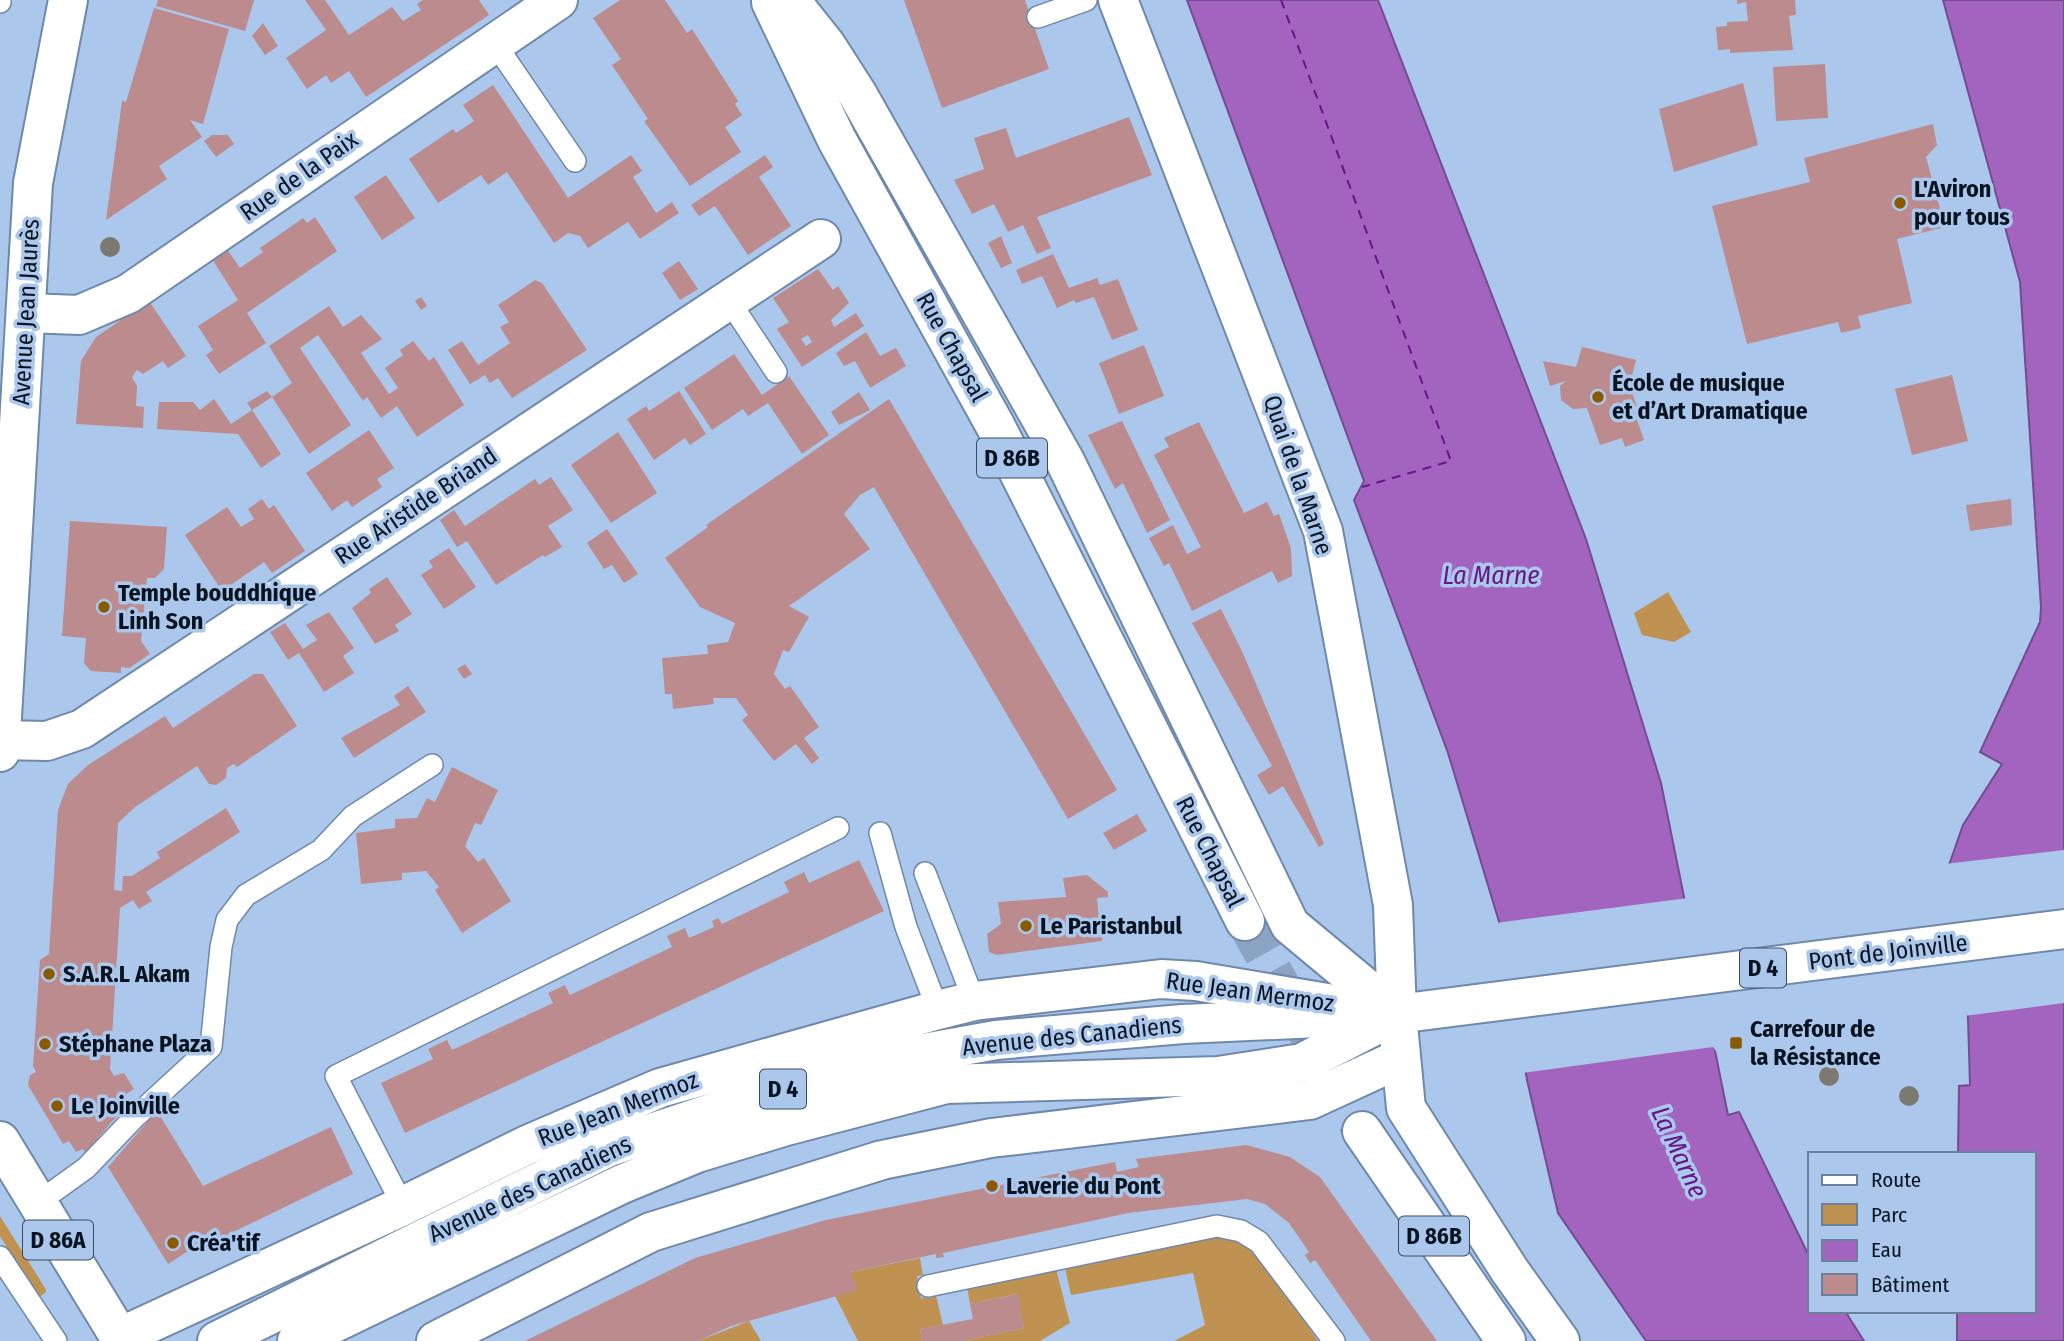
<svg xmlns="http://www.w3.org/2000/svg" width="2064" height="1341" viewBox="0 0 2064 1341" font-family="'Fira Sans Condensed',sans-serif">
  <rect width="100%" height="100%" fill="#abc8ec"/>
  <!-- green -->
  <g fill="#bf9252">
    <path d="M 1668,592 L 1691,632 L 1674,642 L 1642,635 L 1634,613 Z"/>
    <path d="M 0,1216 L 45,1288 L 46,1292 L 38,1298 L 0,1236 Z"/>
    <path d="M 1222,1236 L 1237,1239 L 1260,1257 L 1318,1341 L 1174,1341 L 1205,1325 L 1193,1273 L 1071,1295 L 1065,1268 Z"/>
    <path d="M 920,1258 L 923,1275 L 917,1276 L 921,1298 L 936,1296 L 943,1325 L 920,1329 L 922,1341 L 858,1341 L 835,1296 L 850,1272 Z"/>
    <path d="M 1056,1269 L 1070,1323 L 1040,1341 L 962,1341 L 1024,1328 L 1017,1294 L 970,1304 L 967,1287 Z"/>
    <path d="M 749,1321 L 761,1341 L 698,1341 Z"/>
  </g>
  <!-- water -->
  <g fill="#a264bf" stroke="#744c8f" stroke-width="2">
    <path d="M 1187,0 L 1378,0 L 1586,539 L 1661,783 L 1728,1115 L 1739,1112 L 1810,1258 L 1810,1311 L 1845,1311 L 1864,1341 L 1646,1341 L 1558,1213 L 1527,1080 L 1500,925 L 1448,753 L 1354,500 L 1364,481 Z"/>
    <path d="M 1943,0 L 2064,0 L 2064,1341 L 1957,1341 L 1957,1311 L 2034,1311 L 2034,1154 L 1958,1154 L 1959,1086 L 1970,1085 L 1968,1018 L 1949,865 L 1963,825 L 2002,764 L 1980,752 L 2040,622 L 2041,607 L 2020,282 Z"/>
  </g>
  <!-- pier -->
  <g fill="#abc8ec">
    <path d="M 2064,850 L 2064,1003 L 1964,1016 L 1945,864 Z"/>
    <path d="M 1688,898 L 1719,1055 L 1713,1047 L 1522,1073 L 1496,923 Z"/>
  </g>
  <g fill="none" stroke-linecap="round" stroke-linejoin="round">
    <!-- ferry -->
    <path stroke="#681587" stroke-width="2" stroke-dasharray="9 7" stroke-linecap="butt" d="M 1281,0 L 1451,461 L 1362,487"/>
  </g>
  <!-- building -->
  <g fill="#bb8b8e" fill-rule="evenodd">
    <path d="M 158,0 L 254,0 L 245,31 L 156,6 Z"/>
    <path d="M 305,0 L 325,0 L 349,35 L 392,7 L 403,21 L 421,10 L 417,4 L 423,0 L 479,0 L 489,15 L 366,97 L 349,71 L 331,83 L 326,75 L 307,89 L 286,58 L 326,30 Z"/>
    <path d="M 620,0 L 665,0 L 687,33 L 692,29 L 738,101 L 735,104 L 742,115 L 725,127 L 741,152 L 690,186 L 644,121 L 648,119 L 612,65 L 621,59 L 593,18 Z"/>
    <path d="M 904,0 L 1025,0 L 1049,69 L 942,108 Z"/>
    <path d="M 1737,0 L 1795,0 L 1796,15 L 1789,16 L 1793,50 L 1730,53 L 1730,49 L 1718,50 L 1716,27 L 1727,26 L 1727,22 L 1748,21 L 1746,2 L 1737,4 Z"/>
    <path d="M 154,8 L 229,29 L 203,124 L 190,120 L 202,137 L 159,166 L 167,179 L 106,220 L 122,101 L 126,102 Z"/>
    <path d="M 263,23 L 278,46 L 265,55 L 252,36 Z"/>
    <path d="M 1825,64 L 1828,118 L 1776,121 L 1773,67 Z"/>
    <path d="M 1743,83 L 1758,145 L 1674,172 L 1659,109 Z"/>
    <path d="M 493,85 L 568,198 L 631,155 L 642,171 L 633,177 L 656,213 L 672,202 L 679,213 L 640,239 L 628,222 L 588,248 L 580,236 L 568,233 L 554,243 L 507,172 L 488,185 L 481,175 L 438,203 L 409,159 L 453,129 L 456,133 L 474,121 L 463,105 Z"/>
    <path d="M 1129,117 L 1152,175 L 1037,217 L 1051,248 L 1037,254 L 1023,225 L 1008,232 L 994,204 L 972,214 L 954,180 L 984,169 L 974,138 L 1006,128 L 1016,158 Z"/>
    <path d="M 1933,124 L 1937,145 L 1926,157 L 1945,227 L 1897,239 L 1912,303 L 1858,316 L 1861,328 L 1841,333 L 1838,322 L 1747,344 L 1712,206 L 1810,182 L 1804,158 Z"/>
    <path d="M 212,135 L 228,135 L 234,144 L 216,157 L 204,141 Z"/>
    <path d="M 765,155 L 773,167 L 759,177 L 791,226 L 748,255 L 715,206 L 699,216 L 691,205 Z"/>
    <path d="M 386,175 L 415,218 L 382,240 L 354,197 Z"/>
    <path d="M 315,217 L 337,251 L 247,313 L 266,343 L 219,374 L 206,355 L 213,350 L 198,326 L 238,300 L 212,259 L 227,249 L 240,268 L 263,252 L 260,248 L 303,218 L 307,223 Z"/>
    <path d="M 1001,236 L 1012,263 L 1001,268 L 988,243 Z"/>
    <path d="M 1053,254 L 1069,288 L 1097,278 L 1100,285 L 1118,279 L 1138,330 L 1112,340 L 1094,297 L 1076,303 L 1074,300 L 1057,308 L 1042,276 L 1022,284 L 1016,270 Z"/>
    <path d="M 679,261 L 698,289 L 680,300 L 662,273 Z"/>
    <path d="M 818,269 L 833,290 L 838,286 L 849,303 L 831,320 L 834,327 L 856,313 L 864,326 L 802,367 L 777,329 L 789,322 L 773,298 ZM 808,335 L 812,342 L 806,346 L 801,339 Z"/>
    <path d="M 535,280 L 542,283 L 587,350 L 512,398 L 498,378 L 490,383 L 485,375 L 470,384 L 448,350 L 462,341 L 478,365 L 510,343 L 500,327 L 509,322 L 498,305 Z"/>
    <path d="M 421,297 L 427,306 L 421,310 L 415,301 Z"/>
    <path d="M 149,301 L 186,356 L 168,368 L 163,361 L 143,374 L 137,370 L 132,377 L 137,386 L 136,406 L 144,407 L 143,428 L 76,424 L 81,361 L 96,337 Z"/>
    <path d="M 329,306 L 343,327 L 361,315 L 382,339 L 361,353 L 389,394 L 398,388 L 385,368 L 403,355 L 400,350 L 413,341 L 429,361 L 434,357 L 464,405 L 417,437 L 397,406 L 381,418 L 367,397 L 363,401 L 318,335 L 300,348 L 351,425 L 309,454 L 272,397 L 252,410 L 247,403 L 267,391 L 272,397 L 292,383 L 269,346 Z"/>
    <path d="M 866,332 L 880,356 L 896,348 L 906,366 L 870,388 L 855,361 L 844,366 L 836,353 Z"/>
    <path d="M 1144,345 L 1164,396 L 1119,414 L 1099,363 Z"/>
    <path d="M 1582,347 L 1636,360 L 1628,392 L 1632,393 L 1637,406 L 1633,408 L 1644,440 L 1625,447 L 1622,438 L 1600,445 L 1587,408 L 1573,409 L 1561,400 L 1560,386 L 1566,381 L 1550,386 L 1543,361 L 1576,367 Z"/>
    <path d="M 734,354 L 762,395 L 789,376 L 829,435 L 802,454 L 768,403 L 748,416 L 743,409 L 712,430 L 684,388 Z"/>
    <path d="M 1952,375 L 1968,441 L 1912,455 L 1895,389 Z"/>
    <path d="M 679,391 L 706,434 L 690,445 L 685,438 L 654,460 L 627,419 L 646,406 L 649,411 Z"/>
    <path d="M 859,392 L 870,410 L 839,425 L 831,412 Z"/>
    <path d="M 214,399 L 231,424 L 252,410 L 281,454 L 261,468 L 238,434 L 157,429 L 159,402 L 193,402 L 200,410 Z"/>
    <path d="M 889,399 L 1117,790 L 1068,819 L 874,487 L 860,495 L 844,514 L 870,549 L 789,606 L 809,617 L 789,652 L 783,650 L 774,674 L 785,689 L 790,686 L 819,727 L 804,738 L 819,758 L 812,764 L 796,744 L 774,761 L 742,720 L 748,715 L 736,698 L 713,698 L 714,704 L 673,709 L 672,694 L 665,694 L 662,658 L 708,654 L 707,645 L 728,642 L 735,623 L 700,607 L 665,558 L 708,527 L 706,525 Z"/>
    <path d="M 1122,421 L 1170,520 L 1147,533 L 1123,483 L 1115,489 L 1088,435 Z"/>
    <path d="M 1199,422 L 1244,513 L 1267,502 L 1274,516 L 1279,514 L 1291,548 L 1292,576 L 1278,583 L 1272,571 L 1192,611 L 1169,563 L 1164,566 L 1149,538 L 1173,525 L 1187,554 L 1201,547 L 1154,455 L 1169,447 L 1164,438 Z"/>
    <path d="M 369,430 L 394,468 L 377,479 L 382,487 L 352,507 L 347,500 L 332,511 L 306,473 Z"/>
    <path d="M 618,432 L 657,493 L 611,523 L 571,465 Z"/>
    <path d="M 551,477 L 573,510 L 548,526 L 562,547 L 545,557 L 543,555 L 496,585 L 467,541 L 457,547 L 440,520 L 454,510 L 465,526 L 535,479 L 539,485 Z"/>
    <path d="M 262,499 L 269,509 L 274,505 L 305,551 L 272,573 L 264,562 L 222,591 L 185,535 L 227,507 L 241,527 L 254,519 L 248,509 Z"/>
    <path d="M 2011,499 L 2012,525 L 1970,531 L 1966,505 Z"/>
    <path d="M 70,521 L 167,527 L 164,569 L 155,578 L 147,578 L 141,641 L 150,654 L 129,668 L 121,667 L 121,673 L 91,671 L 84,663 L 86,638 L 62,636 Z"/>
    <path d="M 607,529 L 638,574 L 624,583 L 612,565 L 604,569 L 587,543 Z"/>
    <path d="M 449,548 L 476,587 L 444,609 L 421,575 L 433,567 L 429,561 Z"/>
    <path d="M 387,577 L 412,614 L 395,625 L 399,631 L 375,644 L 352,608 L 371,593 L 369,589 Z"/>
    <path d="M 1221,609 L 1242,651 L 1324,844 L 1319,847 L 1283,786 L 1269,795 L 1257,775 L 1272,766 L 1192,623 Z"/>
    <path d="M 329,612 L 354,648 L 343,656 L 354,673 L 324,692 L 299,653 L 288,660 L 270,632 L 285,623 L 303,649 L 317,640 L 306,625 Z"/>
    <path d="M 465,664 L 472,674 L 464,679 L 457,669 Z"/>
    <path d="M 254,674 L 263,674 L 297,726 L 237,767 L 234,764 L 227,768 L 226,778 L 216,785 L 209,784 L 197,766 L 135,807 L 118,823 L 114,890 L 122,891 L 123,876 L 132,876 L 160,858 L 157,852 L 226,808 L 240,832 L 146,892 L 152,901 L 139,909 L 133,900 L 120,908 L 110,1069 L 114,1076 L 124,1073 L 134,1089 L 126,1094 L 129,1102 L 85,1153 L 83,1149 L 76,1152 L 69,1141 L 63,1144 L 28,1085 L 30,1075 L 36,1072 L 33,1066 L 40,960 L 49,954 L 58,810 L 68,784 L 88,765 L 165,716 L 173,728 Z"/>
    <path d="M 408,686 L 426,712 L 354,758 L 341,738 L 400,705 L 394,696 Z"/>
    <path d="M 452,767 L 498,790 L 481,825 L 475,823 L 465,846 L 478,862 L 484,858 L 511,901 L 462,933 L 435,890 L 439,887 L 426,871 L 402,873 L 402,880 L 361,884 L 356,833 L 395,828 L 395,819 L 417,818 L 427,798 L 435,802 Z"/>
    <path d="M 1137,814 L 1147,831 L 1114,850 L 1103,833 Z"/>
    <path d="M 859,860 L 884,911 L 405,1133 L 381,1083 L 433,1059 L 428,1049 L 447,1040 L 452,1050 L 553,1003 L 548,993 L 565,985 L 570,995 L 672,947 L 667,936 L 685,928 L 689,938 L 714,927 L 712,921 L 718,918 L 722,924 L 789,892 L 784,882 L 804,872 L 809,883 Z"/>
    <path d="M 1087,875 L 1108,892 L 1108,897 L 1097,898 L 1099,920 L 1104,923 L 1102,941 L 997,955 L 989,952 L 987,934 L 1001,924 L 998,902 L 1066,897 L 1063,878 Z"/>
    <path d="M 157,1111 L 203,1186 L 331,1127 L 353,1174 L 198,1249 L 196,1246 L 168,1264 L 108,1167 Z"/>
    <path d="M 1246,1145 L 1290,1157 L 1320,1177 L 1437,1341 L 1371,1341 L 1315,1260 L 1310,1263 L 1305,1255 L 1309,1252 L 1289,1223 L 1265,1204 L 1247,1199 L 1128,1213 L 943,1253 L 944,1257 L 936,1258 L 936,1254 L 850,1272 L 858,1290 L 731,1326 L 698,1341 L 525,1341 L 695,1258 L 826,1220 L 1115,1162 L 1117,1172 L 1139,1167 L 1136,1159 Z"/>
    <path d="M 1018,1294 L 1024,1328 L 962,1341 L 922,1341 L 920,1329 L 973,1319 L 970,1304 Z"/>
  </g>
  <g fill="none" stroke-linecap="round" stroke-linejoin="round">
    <!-- primary-tunnel -->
    <path stroke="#8ba4c3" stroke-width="38" stroke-dasharray="38 19" stroke-linecap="butt" d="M 1245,921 L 1362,1131"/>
    <defs>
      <g id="lane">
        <path d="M 0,2 L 0,0"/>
        <path d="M 1038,17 L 1086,0"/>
        <path d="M 494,42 L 575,161"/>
        <path d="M 728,299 L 776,372"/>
        <path d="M 880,833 L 906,927 L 938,1010"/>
        <path d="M 925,873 L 974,1001"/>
        <path d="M 36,1204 L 86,1168 L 135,1117 L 211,1047 L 221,947 L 227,920 L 246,895 L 321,850 L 353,816 L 432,765"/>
        <path d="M 403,1206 L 336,1076 L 838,828"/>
        <path d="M 0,1257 L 56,1341"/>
        <path d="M 928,1286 L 1217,1226 L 1241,1231 L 1259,1242 L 1334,1341"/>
      </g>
      <g id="street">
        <path d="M 1118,0 L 1323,531 L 1393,905 L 1397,1014"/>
        <path d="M 27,313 L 79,315 L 128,294 L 558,0"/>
        <path d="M 1,740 L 47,741 L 82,729 L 821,239"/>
      </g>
      <g id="secondary">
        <path d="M 120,1337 L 403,1206 L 527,1145 L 660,1088 L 938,1010 L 974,1001 L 1161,979 L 1196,981 L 1357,1008"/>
        <path d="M 436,1341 L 651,1232 L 882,1160 L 991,1138 L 1310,1100 L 1399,1059"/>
      </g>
      <g id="primary">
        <path d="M 790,0 L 826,45 L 858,95 L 1065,461 L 1290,925 L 1397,1014 L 1406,1108 L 1510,1271 L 1560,1341"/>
        <path d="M 771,2 L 837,140 L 996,427 L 1245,921"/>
        <path d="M 0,752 L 33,183 L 68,0"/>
        <path d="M 1362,1131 L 1506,1341"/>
        <path d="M 0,1141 L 122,1341"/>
        <path d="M 217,1341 L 609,1147 L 790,1087 L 913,1055 L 996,1040 L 1183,1024 L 1385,1015"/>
        <path d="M 297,1341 L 622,1184 L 697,1153 L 786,1126 L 946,1084 L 1218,1076 L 1302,1063 L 1397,1014 L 2064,929"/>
      </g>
    </defs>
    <!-- lane casing -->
    <use href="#lane" stroke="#6e89aa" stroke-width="24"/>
    <!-- street casing -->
    <use href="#street" stroke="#6e89aa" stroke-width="42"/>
    <!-- secondary casing -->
    <use href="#secondary" stroke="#6e89aa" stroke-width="42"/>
    <!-- primary casing -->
    <use href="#primary" stroke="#6e89aa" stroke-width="42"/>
    <!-- lane -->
    <use href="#lane" stroke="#fff" stroke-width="21"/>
    <!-- street -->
    <use href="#street" stroke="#fff" stroke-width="38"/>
    <!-- secondary -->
    <use href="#secondary" stroke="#fff" stroke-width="38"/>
    <!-- primary -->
    <use href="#primary" stroke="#fff" stroke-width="38"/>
  </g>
  <!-- trees -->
  <g fill="#7c7970">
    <circle cx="110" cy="247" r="10"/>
    <circle cx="1829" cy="1076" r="10"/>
    <circle cx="1909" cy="1096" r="10"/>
  </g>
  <!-- markers -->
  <g fill="#8a5a00" stroke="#abc8ec" stroke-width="2.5">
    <circle cx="1900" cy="203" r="7"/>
    <circle cx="1598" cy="397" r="7"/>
    <circle cx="104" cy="607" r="7"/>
    <circle cx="1026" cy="926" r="7"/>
    <circle cx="49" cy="974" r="7"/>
    <rect x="1729" y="1036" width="14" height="14" rx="3.5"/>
    <circle cx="45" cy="1044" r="7"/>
    <circle cx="57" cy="1106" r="7"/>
    <circle cx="992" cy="1186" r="7"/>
    <circle cx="173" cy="1243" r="7"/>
  </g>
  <g text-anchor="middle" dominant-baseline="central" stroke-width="7" stroke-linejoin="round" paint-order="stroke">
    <!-- shield labels -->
    <g fill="#abc8ec" stroke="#3a4a5d" stroke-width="2">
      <rect x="977" y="438.5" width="70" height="39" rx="5"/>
      <rect x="1740" y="948.5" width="46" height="39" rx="5"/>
      <rect x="760" y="1069.5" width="46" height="39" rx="5"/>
      <rect x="1399" y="1216.5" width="70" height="39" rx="5"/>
      <rect x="23" y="1220.5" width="70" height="39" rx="5"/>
    </g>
    <g font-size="23" font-weight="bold" fill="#0a1420">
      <text x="1012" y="458">D 86B</text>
      <text x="1763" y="968">D 4</text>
      <text x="783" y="1089">D 4</text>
      <text x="1434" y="1236">D 86B</text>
      <text x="58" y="1240">D 86A</text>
    </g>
    <!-- street labels -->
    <g font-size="24" fill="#0a1420" stroke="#abc8ec">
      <text transform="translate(299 176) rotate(-35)">Rue de la Paix</text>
      <text transform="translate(26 312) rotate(-87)">Avenue Jean Jaurès</text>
      <text transform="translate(952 347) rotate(61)">Rue Chapsal</text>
      <text transform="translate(1298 475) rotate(71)">Quai de la Marne</text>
      <text transform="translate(416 506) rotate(-34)">Rue Aristide Briand</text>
      <text transform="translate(1210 852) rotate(63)">Rue Chapsal</text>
      <text transform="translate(1888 952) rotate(-7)">Pont de Joinville</text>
      <text transform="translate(1250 992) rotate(8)">Rue Jean Mermoz</text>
      <text transform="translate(1072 1036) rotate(-6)">Avenue des Canadiens</text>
      <text transform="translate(618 1109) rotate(-21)">Rue Jean Mermoz</text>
      <text transform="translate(530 1189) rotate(-25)">Avenue des Canadiens</text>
    </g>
    <!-- poi labels -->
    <g font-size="24" font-weight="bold" fill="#0a1420" stroke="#abc8ec" text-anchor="start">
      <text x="1914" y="189">L'Aviron<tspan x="1914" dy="28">pour tous</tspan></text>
      <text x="1612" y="383">École de musique<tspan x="1612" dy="28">et d’Art Dramatique</tspan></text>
      <text x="118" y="593">Temple bouddhique<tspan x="118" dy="28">Linh Son</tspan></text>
      <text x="1040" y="926">Le Paristanbul</text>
      <text x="63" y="974">S.A.R.L Akam</text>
      <text x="1750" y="1029">Carrefour de<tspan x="1750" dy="28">la Résistance</tspan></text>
      <text x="59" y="1044">Stéphane Plaza</text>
      <text x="71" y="1106">Le Joinville</text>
      <text x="1006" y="1186">Laverie du Pont</text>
      <text x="187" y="1243">Créa'tif</text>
    </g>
    <!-- water labels -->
    <g font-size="26" font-style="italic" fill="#681587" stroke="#abc8ec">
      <text x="1491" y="575">La Marne</text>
      <text transform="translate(1679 1152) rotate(65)">La Marne</text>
    </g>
  </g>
  <!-- legend -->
  <rect x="1808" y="1152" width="228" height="161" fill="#abc8ec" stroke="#6b809a" stroke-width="2"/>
  <rect x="1822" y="1175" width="35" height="10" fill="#ffffff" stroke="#6b809a" stroke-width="2"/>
  <text x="1871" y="1187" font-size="21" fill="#0a1420">Route</text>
  <rect x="1822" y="1204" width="35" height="21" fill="#bf9252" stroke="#6b809a" stroke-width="2"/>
  <text x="1871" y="1222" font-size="21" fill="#0a1420">Parc</text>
  <rect x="1822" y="1240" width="35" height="21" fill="#a264bf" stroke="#6b809a" stroke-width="2"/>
  <text x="1871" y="1257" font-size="21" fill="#0a1420">Eau</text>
  <rect x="1822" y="1274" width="35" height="21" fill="#bb8b8e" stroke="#6b809a" stroke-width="2"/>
  <text x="1871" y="1292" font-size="21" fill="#0a1420">Bâtiment</text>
</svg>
